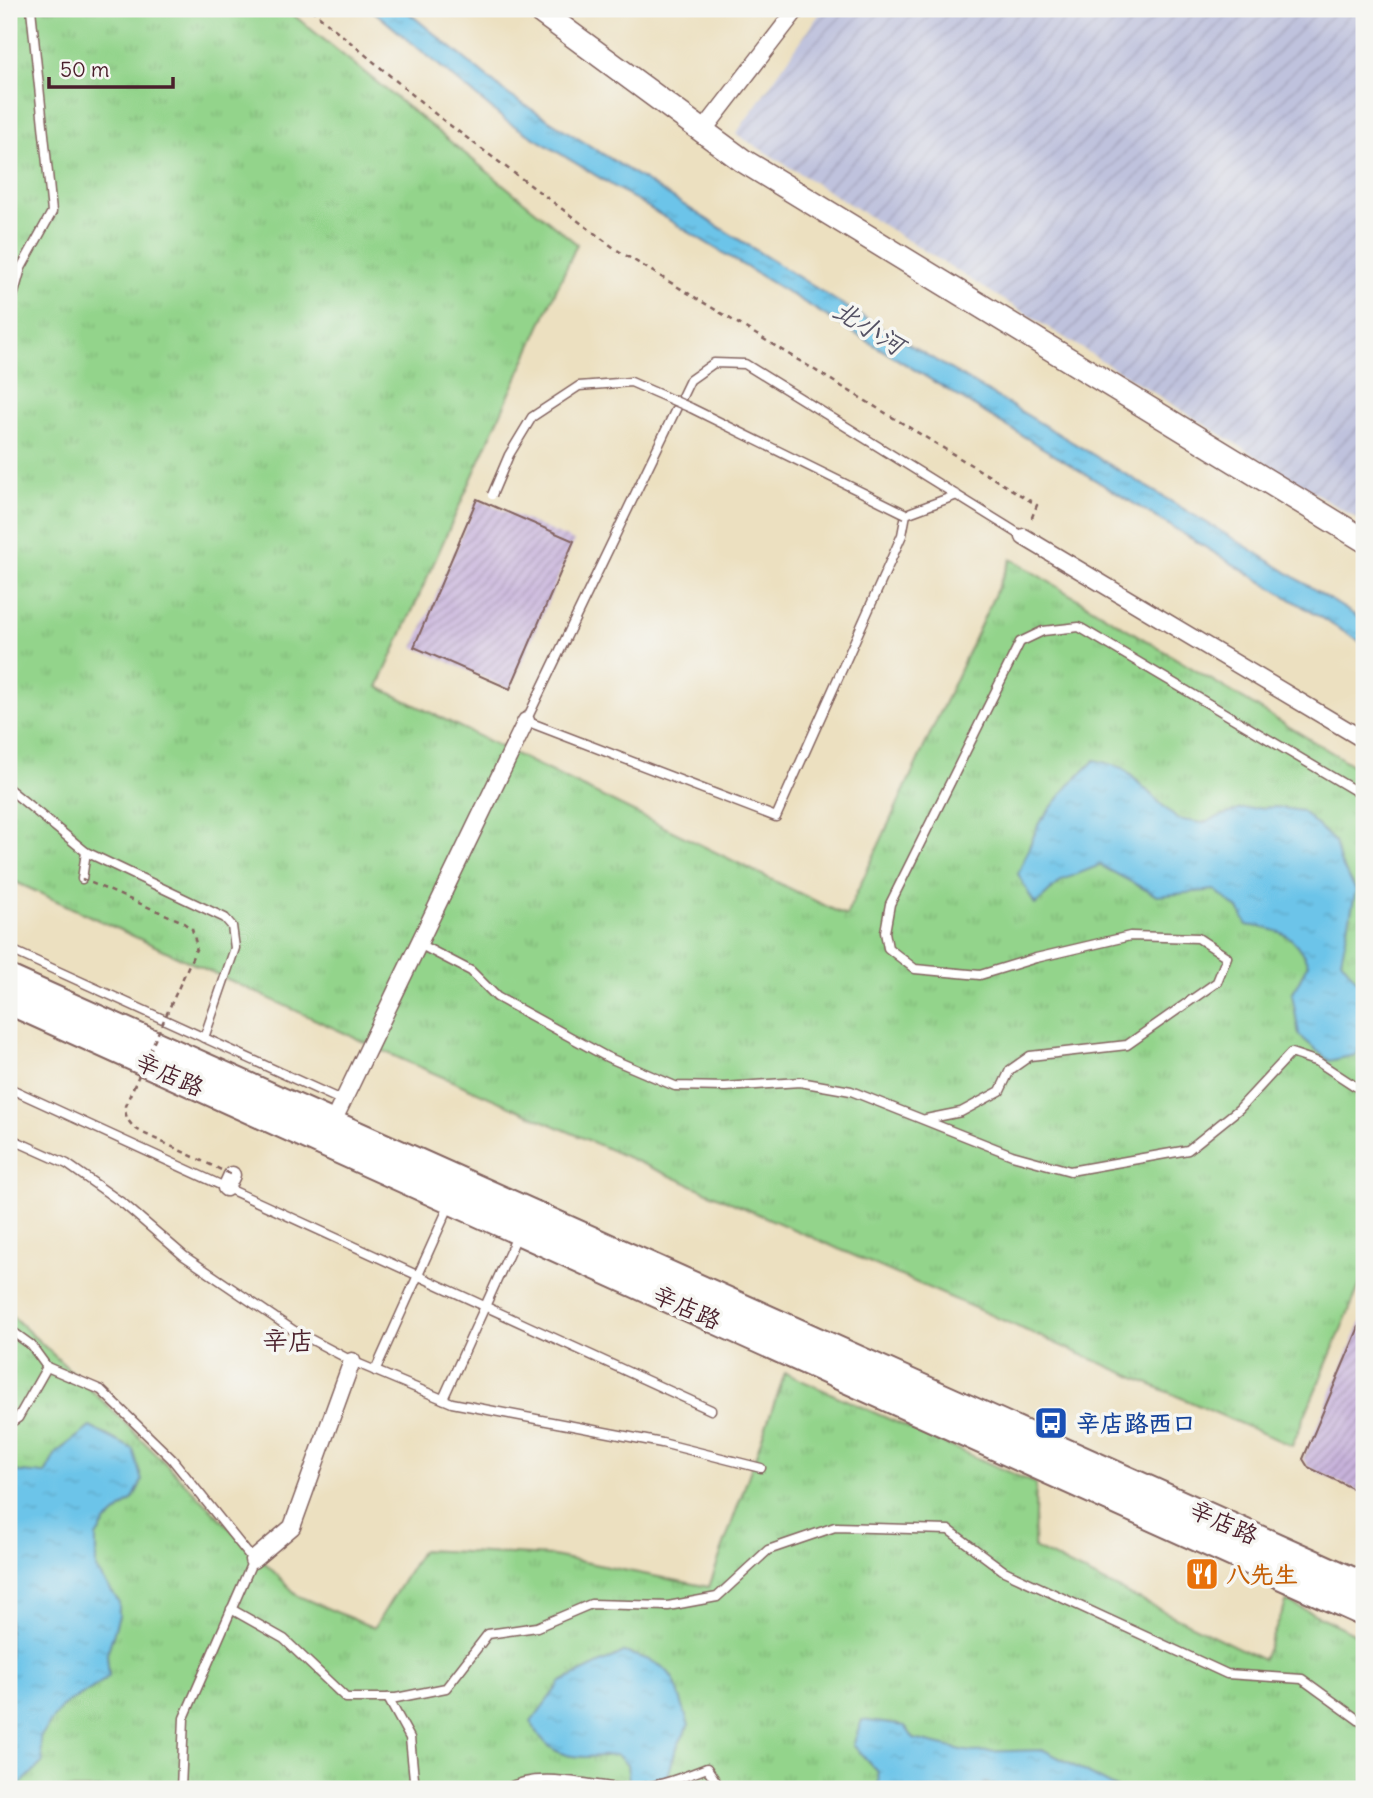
<svg xmlns="http://www.w3.org/2000/svg" width="1373" height="1798" viewBox="0 0 1373 1798" font-family="Delius,'LXGW WenKai TC',sans-serif">
  <defs>
    <pattern id="industrial-furrows" width="10" height="10" patternUnits="userSpaceOnUse" patternTransform="scale(1.75)"><rect width="10" height="10" fill="#bfc2dd"/><path d="M-1 1l2-2M0 10L10 0M9 11l2-2" fill="none" stroke="#a6a6be"/></pattern>
    <pattern id="grass-tufts" width="24" height="20" patternUnits="userSpaceOnUse" patternTransform="scale(1.75)"><rect width="24" height="20" fill="#93d48b"/><path d="M3 7l-1-3M5 7V3M7 7l1-3M15 17l-1-3M17 17v-4M19 17l1-3" fill="none" stroke="#80b678"/></pattern>
    <pattern id="water-ripples" width="26" height="14" patternUnits="userSpaceOnUse" patternTransform="scale(1.75)"><rect width="26" height="14" fill="#6cc4e9"/><path d="M2 4q2-2 4 0t4 0M15 11q2-2 4 0t4 0" fill="none" stroke="#5fa8c8"/></pattern>
    <pattern id="building-hatch" width="6" height="6" patternUnits="userSpaceOnUse" patternTransform="scale(1.75)"><rect width="6" height="6" fill="#c8b3dc"/><path d="M-1 1l2-2M0 6l6-6M5 7l2-2" fill="none" stroke="#a491b3"/></pattern>
  </defs>
  <rect width="100%" height="100%" fill="#f6f6f2"/>
  <filter id="ink" filterUnits="userSpaceOnUse"><feTurbulence type="fractalNoise" baseFrequency=".0143" numOctaves="2"/><feDisplacementMap in="SourceGraphic" scale="14" xChannelSelector="R" yChannelSelector="G"/><feConvolveMatrix kernelMatrix="1 2 1 2 8 2 1 2 1" color-interpolation-filters="sRGB"/></filter>
  <filter id="wash" filterUnits="userSpaceOnUse"><feTurbulence type="fractalNoise" baseFrequency=".00686" numOctaves="4" result="noise"/><feDisplacementMap in="SourceGraphic" scale="28" xChannelSelector="R" yChannelSelector="G"/><feGaussianBlur stdDeviation="1.57" result="paint"/><feColorMatrix in="noise" values="0 0 0 0 0 0 0 0 0 0 0 0 0 0 0 0 0 1.4 0 .05"/><feComposite in="paint" operator="in"/></filter>
  <g filter="url(#wash)">
    <rect width="100%" height="100%" fill="#ece0c0"/>
    <!-- industrial -->
    <path fill="url(#industrial-furrows)" d="M 823,9 L 1364,9 L 1364,523 L 736,134 Z"/>
    <!-- grass -->
    <g fill="url(#grass-tufts)" stroke="#6e7a5b" stroke-width="2">
      <path d="M 9,9 L 286,9 L 577,244 L 378,687 L 846,916 L 1011,559 L 1364,772 L 1364,1275 L 1292,1446 L 399,1058 L 9,879 Z"/>
      <path d="M 9,1313 L 110,1408 L 298,1596 L 374,1628 L 422,1550 L 553,1556 L 709,1587 L 785,1373 L 1036,1484 L 1034,1548 L 1263,1660 L 1287,1601 L 1364,1638 L 1364,1789 L 9,1789 Z"/>
    </g>
    <!-- water -->
    <g fill="url(#water-ripples)" stroke="#5b728a" stroke-width="2">
      <path d="M 371,9 L 404,9 L 509,95 L 835,300 L 1252,550 L 1364,621 L 1364,644 L 505,120 Z"/>
      <path d="M 1095,760 L 1123,768 L 1177,819 L 1202,823 L 1241,809 L 1275,807 L 1302,811 L 1335,842 L 1340,862 L 1356,890 L 1341,960 L 1364,989 L 1364,1042 L 1355,1055 L 1329,1061 L 1299,1035 L 1292,994 L 1308,964 C 1293,931 1281,931 1247,925 L 1239,910 L 1215,890 L 1157,896 L 1100,865 L 1062,880 L 1035,905 L 1018,874 L 1039,823 L 1070,784 Z"/>
      <path d="M 90,1427 L 133,1449 L 142,1481 L 133,1499 L 105,1523 L 96,1537 L 96,1569 L 119,1602 L 119,1616 L 107,1654 L 109,1676 C 97,1687 86,1692 72,1700 C 58,1707 49,1725 40,1738 L 43,1762 L 16,1789 L 9,1789 L 9,1471 L 45,1474 L 56,1453 Z"/>
      <path d="M 624,1652 C 679,1666 672,1676 689,1725 L 676,1749 L 664,1789 L 630,1789 L 627,1765 L 617,1755 C 577,1758 552,1763 531,1722 L 561,1682 Z"/>
      <path d="M 862,1720 L 905,1726 L 914,1739 L 971,1752 L 1044,1750 L 1118,1789 L 1006,1789 L 985,1783 L 982,1789 L 879,1789 L 878,1772 L 853,1745 Z"/>
    </g>
    <g id="blocks">
      <!-- building -->
      <g fill="url(#building-hatch)">
        <path d="M 477,499 L 574,541 L 510,689 L 414,647 Z"/>
        <path d="M 1364,1315 L 1364,1494 L 1308,1467 L 1303,1459 Z"/>
      </g>
    </g>
  </g>
  <g filter="url(#ink)">
    <use href="#blocks" fill-opacity="0" stroke="#83635f" stroke-width="2"/>
    <g fill="none" stroke-linecap="round" stroke-linejoin="round">
      <defs>
        <g id="lane">
          <path d="M 9,311 L 21,268 L 52,212 L 31,9"/>
          <path d="M 957,495 L 906,514 L 902,535 L 776,817 L 526,721 L 690,380 L 714,363 L 745,364 L 1024,537"/>
          <path d="M 9,789 L 86,852 L 82,879"/>
          <path d="M 1364,816 L 1364,823"/>
          <path d="M 86,852 L 225,918 L 232,926 L 235,948 L 204,1038"/>
          <path d="M 419,944 L 471,971 L 497,997 L 607,1057 L 675,1086 L 725,1087 L 800,1082 L 851,1091 L 1012,1155 L 1070,1171 L 1188,1150 L 1239,1109 L 1291,1053 L 1318,1062 L 1364,1092"/>
          <path d="M 9,949 L 343,1101"/>
          <path d="M 9,1088 L 711,1410"/>
          <path d="M 926,1119 L 961,1112 L 1000,1091 L 1010,1070 L 1030,1056 L 1127,1045 L 1217,982 L 1227,957 L 1198,938 L 1130,936 L 1036,958 L 980,975 L 915,969 L 888,948 L 885,932 L 890,904 L 1020,642 L 1043,631 L 1079,627 L 1364,796"/>
          <path d="M 9,1138 L 67,1164 L 125,1205 L 184,1256 L 293,1330 L 352,1361 L 452,1403 L 662,1443 L 761,1468"/>
          <path d="M 9,1329 L 31,1345 L 47,1367 L 101,1390 L 172,1459 L 253,1560 L 184,1718 L 181,1789"/>
          <path d="M 375,1371 L 450,1204"/>
          <path d="M 443,1399 L 517,1236"/>
          <path d="M 9,1424 L 18,1418 L 47,1367"/>
          <path d="M 231,1609 L 284,1639 L 346,1698 L 396,1698 L 446,1688 L 488,1634 L 537,1627 L 591,1604 L 668,1606 L 717,1597 L 768,1550 L 835,1527 L 949,1530 L 1004,1571 L 1227,1674 L 1302,1679 L 1364,1724"/>
          <path d="M 388,1698 L 410,1738 L 415,1789"/>
          <path d="M 506,1789 C 538,1770 589,1786 623,1788 C 652,1790 681,1778 707,1768 L 721,1789"/>
        </g>
        <g id="street">
          <path d="M 703,131 L 797,9"/>
          <path d="M 1024,537 L 1364,740"/>
          <path d="M 328,1132 L 526,721"/>
          <path d="M 226,1188 L 232,1175"/>
          <path d="M 253,1560 L 292,1527 L 352,1361"/>
        </g>
        <path id="secondary" d="M 537,9 L 742,160 L 1364,540"/>
        <g id="primary">
          <path d="M 9,979 L 1364,1586"/>
          <path d="M 9,1001 L 1364,1613"/>
        </g>
      </defs>
      <!-- lane casing -->
      <use href="#lane" stroke="#83635f" stroke-width="11"/>
      <!-- street casing -->
      <use href="#street" stroke="#83635f" stroke-width="19"/>
      <!-- secondary casing -->
      <use href="#secondary" stroke="#83635f" stroke-width="26"/>
      <!-- primary casing -->
      <use href="#primary" stroke="#83635f" stroke-width="30"/>
      <!-- path -->
      <path stroke="#83635f" stroke-width="2.5" stroke-dasharray="5 5" stroke-linecap="butt" d="M 311,9 L 439,117 L 617,250 L 1037,505 L 1030,522"/>
      <!-- lane -->
      <use href="#lane" stroke="#fff" stroke-width="8"/>
      <!-- street -->
      <use href="#street" stroke="#fff" stroke-width="16"/>
      <!-- secondary -->
      <use href="#secondary" stroke="#fff" stroke-width="23"/>
      <!-- primary -->
      <use href="#primary" stroke="#fff" stroke-width="26"/>
      <defs>
        <path id="lane-bridge" d="M 492,495 L 509,455 L 532,417 L 579,386 L 631,382 L 691,408 L 906,514"/>
      </defs>
      <!-- lane-bridge casing -->
      <use href="#lane-bridge" stroke="#83635f" stroke-width="11" stroke-linecap="butt"/>
      <!-- path-bridge -->
      <path stroke="#83635f" stroke-width="2.5" stroke-dasharray="5 5" stroke-linecap="butt" d="M 82,879 L 181,921 L 192,929 L 197,947 L 125,1106 C 125,1120 131,1126 143,1133 L 232,1175"/>
      <!-- lane-bridge -->
      <use href="#lane-bridge" stroke="#fff" stroke-width="8"/>
    </g>
  </g>
  <!-- icons -->
  <defs>
    <symbol id="bus-square" viewBox="-11 -11 22 22"><rect x="-9" y="-9" width="18" height="18" rx="4" fill="#1a4fb4" stroke="#f6f6f2"/><path d="M-5-6H5V4H4V6H2V4H-2V6H-4V4H-5ZM-3.5-4V0h7V-4ZM-3.5 1.2v1.5H-2V1.2ZM2 1.2v1.5H3.5V1.2Z" fill="#fff"/></symbol>
    <symbol id="restaurant-square" viewBox="-11 -11 22 22"><rect x="-9" y="-9" width="18" height="18" rx="4" fill="#e8710a" stroke="#f6f6f2"/><path d="M-5-6h1v4h1v-4h1v4h1v-4h1v5L-1.5 .5V6h-2V.5L-5-1ZM5-6V6H3V1.5H1.5Q1.5-4 5-6Z" fill="#fff"/></symbol>
  </defs>
  <g fill-rule="evenodd">
    <use href="#bus-square" x="1032" y="1404" width="38" height="38"/>
    <use href="#restaurant-square" x="1183" y="1555" width="38" height="38"/>
  </g>
  <g text-anchor="middle" dominant-baseline="central" stroke-width="7" stroke-linejoin="round" paint-order="stroke">
    <!-- street labels -->
    <g font-size="24" fill="#4a1f2b" stroke="#f6f6f2">
      <text transform="translate(170 1074) rotate(24)">辛店路</text>
      <text transform="translate(687 1307) rotate(24)">辛店路</text>
      <text transform="translate(1224 1522) rotate(24)">辛店路</text>
    </g>
    <!-- transit labels -->
    <g font-size="24" font-weight="bold" fill="#164399" stroke="#f6f6f2" text-anchor="start">
      <text x="1076" y="1423">辛店路西口</text>
    </g>
    <!-- food labels -->
    <g font-size="24" font-weight="bold" fill="#c56008" stroke="#f6f6f2" text-anchor="start">
      <text x="1226" y="1574">八先生</text>
    </g>
    <!-- water labels -->
    <g font-size="26" font-style="italic" fill="#545164" stroke="#f6f6f2">
      <text transform="translate(869 327) rotate(32)">北小河</text>
    </g>
    <!-- neighbourhood labels -->
    <g font-size="26" fill="#4a1f2b" stroke="#f6f6f2">
      <text x="288" y="1340">辛店</text>
    </g>
  </g>
  <!-- margin -->
  <rect width="1373" height="1798" fill="none" stroke="#f6f6f2" stroke-width="35"/>
  <!-- scale -->
  <path d="M49 77v10h124v-10" fill="none" stroke="#4a1f2b" stroke-width="3.5"/>
  <text x="60" y="77" font-size="21" fill="#4a1f2b" stroke="#f6f6f2" stroke-width="5" paint-order="stroke">50 m</text>
</svg>
